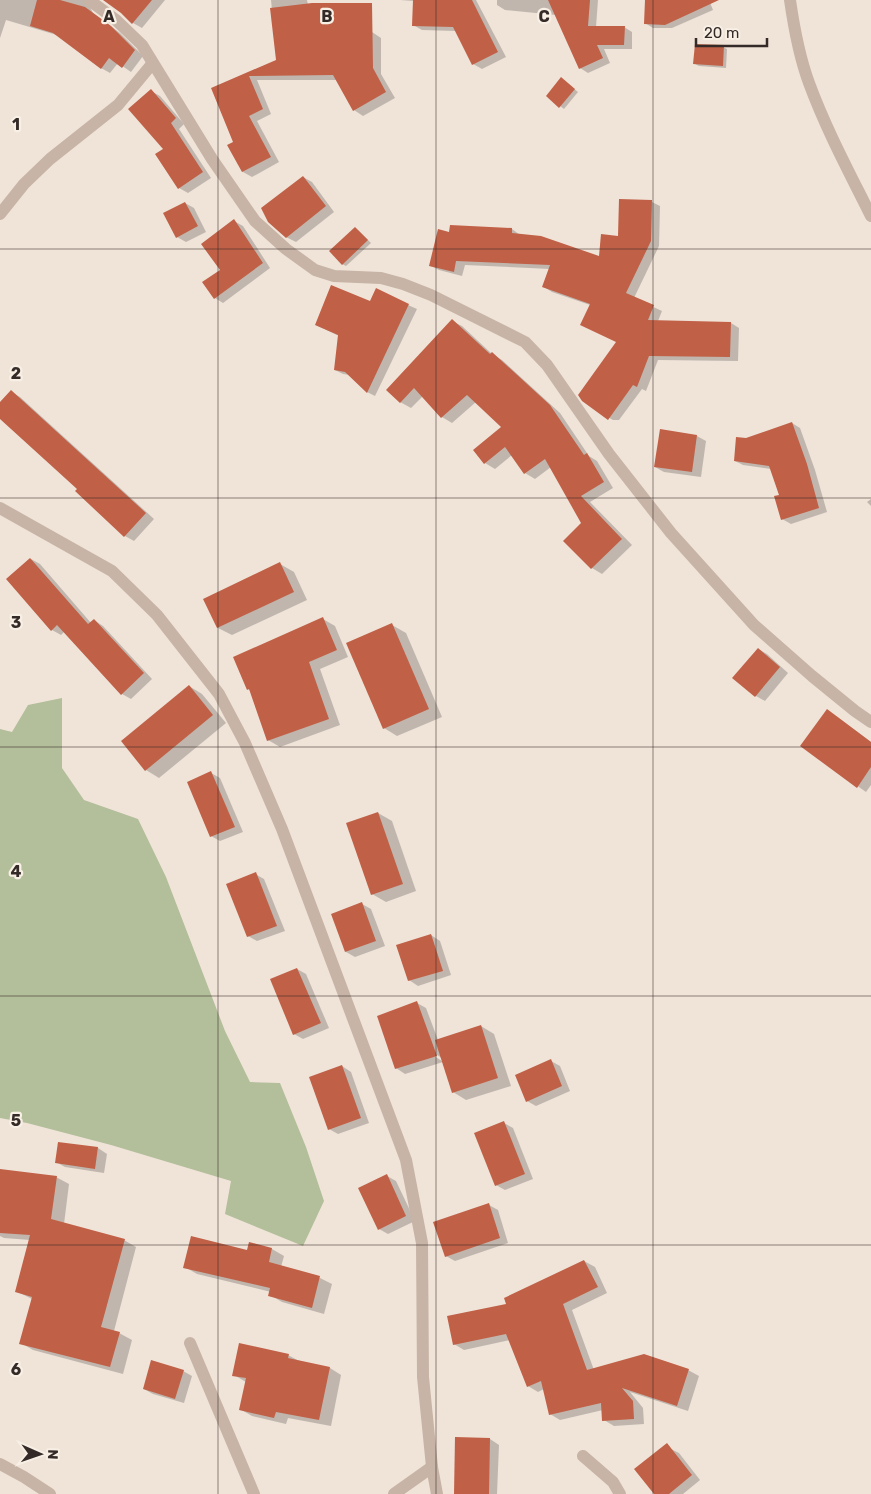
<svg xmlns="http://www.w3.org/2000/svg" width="871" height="1494" viewBox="0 0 871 1494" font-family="Rubik,sans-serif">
  <rect width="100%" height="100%" fill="#f0e4d9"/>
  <!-- green -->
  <path fill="#b3be9a" d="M 62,698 L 62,768 L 84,800 L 138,819 L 166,877 L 225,1031 L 250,1082 L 280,1083 L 306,1147 L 324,1201 L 303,1246 L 225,1214 L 231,1181 L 111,1145 L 27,1123 L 0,1118 L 0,729 L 12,732 L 28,705 Z"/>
  <!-- shadow -->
  <g fill="#0003" fill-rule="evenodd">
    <path d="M 0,0 L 92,0 L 89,5 L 93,13 L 120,33 L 143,56 L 131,72 L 118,63 L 110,73 L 101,68 L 60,36 L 6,20 L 0,38 Z"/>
    <path d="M 105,0 L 165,0 L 142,28 L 133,23 L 122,13 Z"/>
    <path d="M 271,0 L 307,0 L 308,5 L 372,32 L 381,38 L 381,74 L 395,98 L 363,116 L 354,110 L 337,80 L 257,80 L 271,114 L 257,121 L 279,162 L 252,177 L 243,172 L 235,143 L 212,89 L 277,61 Z"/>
    <path d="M 400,0 L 476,0 L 506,57 L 482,69 L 473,64 L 456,31 L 422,30 L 413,25 L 414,1 Z"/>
    <path d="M 497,0 L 598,0 L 596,27 L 624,27 L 632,32 L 632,49 L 604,49 L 610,63 L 588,73 L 580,68 L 556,15 L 505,10 L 497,5 Z"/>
    <path d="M 660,0 L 709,0 L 713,10 L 672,28 L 653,28 L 645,23 Z"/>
    <path d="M 723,47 L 727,49 L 726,68 L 699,66 L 695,64 Z"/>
    <path d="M 562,79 L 578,92 L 564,109 L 547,96 Z"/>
    <path d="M 151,91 L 160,96 L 184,124 L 179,129 L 211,178 L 188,193 L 179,188 L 165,149 Z"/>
    <path d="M 303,177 L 312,182 L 334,212 L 296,242 L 286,237 Z"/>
    <path d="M 652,202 L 660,206 L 659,246 L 634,298 L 662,311 L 658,321 L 731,323 L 739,328 L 738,361 L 658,360 L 646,391 L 642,389 L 619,420 L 613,420 L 604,415 L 617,342 L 590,305 L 552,292 L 544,287 L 550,269 L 465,265 L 462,276 L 439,270 L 431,266 L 450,233 L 512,229 L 520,235 L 600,257 Z"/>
    <path d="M 185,203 L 194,208 L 206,232 L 186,242 L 177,237 Z"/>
    <path d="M 234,221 L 243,226 L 270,268 L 223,303 L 215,298 L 204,282 L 222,270 Z"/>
    <path d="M 355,228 L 359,231 L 371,243 L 346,266 L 342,264 Z"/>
    <path d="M 370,303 L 408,305 L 417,309 L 375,396 L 367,392 L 350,375 L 343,374 L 335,370 L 339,336 L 316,325 Z"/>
    <path d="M 452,321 L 462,326 L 492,354 L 502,360 L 560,413 L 589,456 L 597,461 L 613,488 L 590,502 L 632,545 L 602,574 L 592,568 L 565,541 L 583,523 L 551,467 L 535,479 L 525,473 L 512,455 L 495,469 L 485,463 L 503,427 L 476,402 L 452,423 L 442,417 L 423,396 L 411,408 L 400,402 Z"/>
    <path d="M 11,392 L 20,397 L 154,519 L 134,541 L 125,536 L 78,489 L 0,418 L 0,404 Z"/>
    <path d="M 792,423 L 800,428 L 815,470 L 827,512 L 791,524 L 782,519 L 780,496 L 771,469 L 743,465 L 735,461 L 746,439 Z"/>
    <path d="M 697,436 L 706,441 L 701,477 L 664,472 L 655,467 Z"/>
    <path d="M 871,499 L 871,506 L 867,502 Z"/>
    <path d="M 31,559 L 40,564 L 91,623 L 94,620 L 103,626 L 152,679 L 131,699 L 122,694 L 64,632 L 61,635 L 52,630 Z"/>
    <path d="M 280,564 L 294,572 L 307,600 L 232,635 L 218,628 L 205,600 Z"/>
    <path d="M 323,619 L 335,626 L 348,657 L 320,669 L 340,725 L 280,747 L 268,740 L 251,691 L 248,689 Z"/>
    <path d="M 392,625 L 406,633 L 442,717 L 397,736 L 384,728 Z"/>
    <path d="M 758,649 L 767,654 L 788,673 L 765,701 L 756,696 L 734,678 Z"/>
    <path d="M 189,686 L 202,694 L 226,723 L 159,778 L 146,770 Z"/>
    <path d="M 836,716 L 871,742 L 871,785 L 866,792 L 801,746 Z"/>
    <path d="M 211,773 L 220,778 L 243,832 L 220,841 L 211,836 Z"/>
    <path d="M 378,813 L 392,821 L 416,891 L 386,902 L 372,894 Z"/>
    <path d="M 255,874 L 264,879 L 285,931 L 257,941 L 248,936 Z"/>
    <path d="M 362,904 L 371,909 L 385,946 L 355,957 L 346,952 Z"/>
    <path d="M 431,935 L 440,941 L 451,975 L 418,986 L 409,980 Z"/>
    <path d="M 297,969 L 306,974 L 329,1028 L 303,1039 L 294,1034 Z"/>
    <path d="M 417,1003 L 426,1008 L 438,1040 L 481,1026 L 494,1034 L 511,1086 L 466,1100 L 453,1092 L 443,1062 L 405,1074 L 396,1068 ZM 432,1052 L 442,1058 L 442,1061 L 431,1054 Z"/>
    <path d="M 551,1061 L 560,1066 L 570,1091 L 536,1106 L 527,1101 Z"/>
    <path d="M 342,1066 L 351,1072 L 369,1123 L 338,1134 L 329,1129 Z"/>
    <path d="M 504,1123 L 513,1128 L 533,1179 L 505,1190 L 496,1185 Z"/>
    <path d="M 98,1148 L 107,1154 L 104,1173 L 65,1167 L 56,1162 Z"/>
    <path d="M 0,1170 L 56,1177 L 69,1184 L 64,1224 L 124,1240 L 136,1247 L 114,1331 L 119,1333 L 132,1340 L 123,1374 L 33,1350 L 21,1343 L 32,1299 L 16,1291 L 30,1240 L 4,1238 L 0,1236 Z"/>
    <path d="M 387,1176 L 396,1181 L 415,1221 L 388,1234 L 379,1229 Z"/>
    <path d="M 489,1205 L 498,1210 L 508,1243 L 455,1261 L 446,1256 Z"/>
    <path d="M 250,1244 L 272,1249 L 284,1256 L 281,1267 L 320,1278 L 332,1284 L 324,1314 L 282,1302 L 270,1295 L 271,1292 L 197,1274 L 185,1267 L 248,1251 Z"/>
    <path d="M 584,1261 L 595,1267 L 607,1293 L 572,1310 L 594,1370 L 688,1370 L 699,1376 L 688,1411 L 630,1392 L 643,1408 L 644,1424 L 614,1426 L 604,1420 L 603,1410 L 560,1420 L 550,1414 L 544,1389 L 538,1392 L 528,1386 L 510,1340 L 464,1350 L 454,1344 L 508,1305 Z"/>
    <path d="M 288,1355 L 301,1362 L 330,1368 L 341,1375 L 331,1426 L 288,1418 L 286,1424 L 252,1416 L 240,1409 L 246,1382 L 234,1375 Z"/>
    <path d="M 183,1371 L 192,1376 L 184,1403 L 153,1394 L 144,1389 Z"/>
    <path d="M 490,1439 L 499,1445 L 497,1494 L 455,1494 Z"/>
    <path d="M 669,1448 L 679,1453 L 700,1480 L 683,1494 L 656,1494 Z"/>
  </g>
  <!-- building -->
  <g fill="#c06047">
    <path d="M 37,0 L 60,0 L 85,7 L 111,26 L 135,50 L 122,68 L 109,58 L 101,69 L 53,33 L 30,26 Z"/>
    <path d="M 103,0 L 152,0 L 132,24 L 121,13 Z"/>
    <path d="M 413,0 L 472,0 L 498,52 L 472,65 L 453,27 L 412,26 Z"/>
    <path d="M 548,0 L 590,0 L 588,26 L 625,26 L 624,45 L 597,45 L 603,58 L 579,69 Z"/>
    <path d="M 645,0 L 719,0 L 665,25 L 644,24 Z"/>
    <path d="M 312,3 L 372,3 L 373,68 L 386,92 L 353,111 L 333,75 L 249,76 L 263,109 L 249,116 L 271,157 L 242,172 L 227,145 L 233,142 L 211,88 L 276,60 L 270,8 Z"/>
    <path d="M 695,44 L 724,45 L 723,66 L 693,64 Z"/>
    <path d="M 561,77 L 575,89 L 559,108 L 546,96 Z"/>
    <path d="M 151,89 L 176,118 L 171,123 L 203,172 L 178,189 L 155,154 L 163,149 L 128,109 Z"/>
    <path d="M 303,176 L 326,206 L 286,238 L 268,222 L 261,208 Z"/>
    <path d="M 619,199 L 652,200 L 651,241 L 626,293 L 654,305 L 648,320 L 731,322 L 730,357 L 649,356 L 637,387 L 633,385 L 608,420 L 582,401 L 578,395 L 616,342 L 580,325 L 590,304 L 542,287 L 550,265 L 456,261 L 454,272 L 429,266 L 438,229 L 449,232 L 450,225 L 512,228 L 512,233 L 541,236 L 599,256 L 601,234 L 618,236 Z"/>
    <path d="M 185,202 L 198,226 L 176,238 L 163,213 Z"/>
    <path d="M 234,219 L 263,263 L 214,299 L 202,282 L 220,270 L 201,244 Z"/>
    <path d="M 355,227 L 368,240 L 342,265 L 329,251 Z"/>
    <path d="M 331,285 L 370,301 L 376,288 L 409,304 L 367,393 L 345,372 L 334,370 L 338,335 L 315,325 Z"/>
    <path d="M 452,319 L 490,354 L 492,352 L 550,405 L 584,455 L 587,453 L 604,482 L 581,496 L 622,539 L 591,569 L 563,541 L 581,523 L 545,459 L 524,474 L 505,447 L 484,464 L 473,450 L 501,427 L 467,395 L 441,418 L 414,388 L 400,403 L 386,390 Z"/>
    <path d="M 11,390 L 146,513 L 124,537 L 75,491 L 77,489 L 0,419 L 0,402 Z"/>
    <path d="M 792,422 L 807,464 L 819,508 L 781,520 L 774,496 L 779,495 L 769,466 L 734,461 L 736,437 L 746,438 Z"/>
    <path d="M 660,429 L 697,435 L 692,472 L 654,467 Z"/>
    <path d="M 30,558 L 88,624 L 94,619 L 144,673 L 121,695 L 57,625 L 51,631 L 6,579 Z"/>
    <path d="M 280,562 L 294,592 L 217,628 L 203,599 Z"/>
    <path d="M 323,617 L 337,650 L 309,662 L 329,719 L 267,741 L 249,689 L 247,690 L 233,657 Z"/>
    <path d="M 392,623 L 429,709 L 383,729 L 346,643 Z"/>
    <path d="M 758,648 L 780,667 L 755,697 L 732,678 Z"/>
    <path d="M 189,685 L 213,715 L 145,771 L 121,741 Z"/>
    <path d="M 827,709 L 871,742 L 871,767 L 857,788 L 800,746 Z"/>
    <path d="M 211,771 L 235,827 L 210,837 L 187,782 Z"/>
    <path d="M 378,812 L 403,884 L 371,895 L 346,823 Z"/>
    <path d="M 256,872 L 277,926 L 247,937 L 226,884 Z"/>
    <path d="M 362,902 L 376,941 L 345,952 L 331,914 Z"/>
    <path d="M 431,934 L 443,971 L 408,981 L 396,945 Z"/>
    <path d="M 297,968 L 321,1023 L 293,1035 L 270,979 Z"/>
    <path d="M 417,1001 L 437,1056 L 395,1069 L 377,1016 Z"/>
    <path d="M 481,1025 L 498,1078 L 452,1093 L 435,1040 Z"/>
    <path d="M 551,1059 L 562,1086 L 526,1102 L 515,1075 Z"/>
    <path d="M 342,1065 L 361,1118 L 328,1130 L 309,1077 Z"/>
    <path d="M 504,1121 L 525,1174 L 495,1186 L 474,1133 Z"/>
    <path d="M 58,1142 L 98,1147 L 95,1169 L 55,1163 Z"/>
    <path d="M 0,1169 L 57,1176 L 51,1219 L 125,1239 L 101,1327 L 120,1332 L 110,1367 L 19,1344 L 32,1297 L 15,1292 L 30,1235 L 0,1233 Z"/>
    <path d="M 387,1174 L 406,1216 L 378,1230 L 358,1188 Z"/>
    <path d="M 489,1203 L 500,1238 L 445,1257 L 433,1222 Z"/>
    <path d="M 191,1236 L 247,1250 L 249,1242 L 272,1248 L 269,1262 L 320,1276 L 312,1308 L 268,1296 L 270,1288 L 183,1268 Z"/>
    <path d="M 584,1260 L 598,1287 L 563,1304 L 587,1370 L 644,1354 L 689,1369 L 677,1406 L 622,1388 L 633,1401 L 634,1419 L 602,1421 L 601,1403 L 549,1415 L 541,1381 L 527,1387 L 506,1334 L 453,1345 L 447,1316 L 506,1304 L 504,1298 Z"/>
    <path d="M 239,1343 L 289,1354 L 288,1358 L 330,1367 L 319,1420 L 276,1412 L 274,1418 L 239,1410 L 246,1378 L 232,1376 Z"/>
    <path d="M 151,1360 L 184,1370 L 175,1399 L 143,1389 Z"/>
    <path d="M 455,1437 L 490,1438 L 489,1494 L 454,1494 Z"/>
    <path d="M 667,1443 L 692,1475 L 669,1494 L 654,1494 L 634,1469 Z"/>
  </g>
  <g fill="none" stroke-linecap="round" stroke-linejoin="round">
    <!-- minor -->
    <g stroke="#c7b4a6" stroke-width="12">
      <path d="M 89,0 L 116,20 L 142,45 L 212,159 L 255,221 L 286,249 L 315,270 L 334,276 L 381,278 L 403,284 L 431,295 L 525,342 L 547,365 L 609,454 L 671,533 L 754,625 L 812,676 L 855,711 L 871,722"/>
      <path d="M 790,0 C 794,28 799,56 809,83 C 826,129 849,172 871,216"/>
      <path d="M 0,214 L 24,184 L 50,159 L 118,105 L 152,64"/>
      <path d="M 0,508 L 112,571 L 157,615 L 219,694 L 245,743 L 282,829 L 406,1160 L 422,1243 L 423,1377 L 432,1467 L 437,1494"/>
      <path d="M 190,1343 L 254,1494"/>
      <path d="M 583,1456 L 613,1482 L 620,1494"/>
      <path d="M 394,1494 L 432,1467"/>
    </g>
    <!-- tertiary -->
    <path stroke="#c7b4a6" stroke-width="12" d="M 0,1464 L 24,1477 L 50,1494"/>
  </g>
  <!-- grid -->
  <path fill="none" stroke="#342a27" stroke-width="1" stroke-opacity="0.55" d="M 218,0 L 218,1494M 436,0 L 436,1494M 653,0 L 653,1494M 0,249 L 871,249M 0,498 L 871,498M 0,747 L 871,747M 0,996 L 871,996M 0,1245 L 871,1245"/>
  <g font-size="16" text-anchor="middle" font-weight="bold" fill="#342a27" stroke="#f8efe5" stroke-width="4.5" stroke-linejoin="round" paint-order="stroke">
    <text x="109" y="22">A</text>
    <text x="327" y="22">B</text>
    <text x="544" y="22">C</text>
    <text x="16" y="130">1</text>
    <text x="16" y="379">2</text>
    <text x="16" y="628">3</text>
    <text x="16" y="877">4</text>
    <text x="16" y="1126">5</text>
    <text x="16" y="1375">6</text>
  </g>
  <!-- north arrow -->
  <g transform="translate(40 1454) rotate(92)" stroke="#f8efe5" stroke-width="4" paint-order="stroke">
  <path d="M0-4L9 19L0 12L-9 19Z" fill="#342a27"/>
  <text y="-8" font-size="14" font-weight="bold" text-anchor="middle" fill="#342a27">N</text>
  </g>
  <!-- scale -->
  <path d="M696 38v8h71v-8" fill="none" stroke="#342a27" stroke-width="2.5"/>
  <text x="704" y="38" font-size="15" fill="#342a27" stroke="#f8efe5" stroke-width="4" paint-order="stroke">20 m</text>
</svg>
